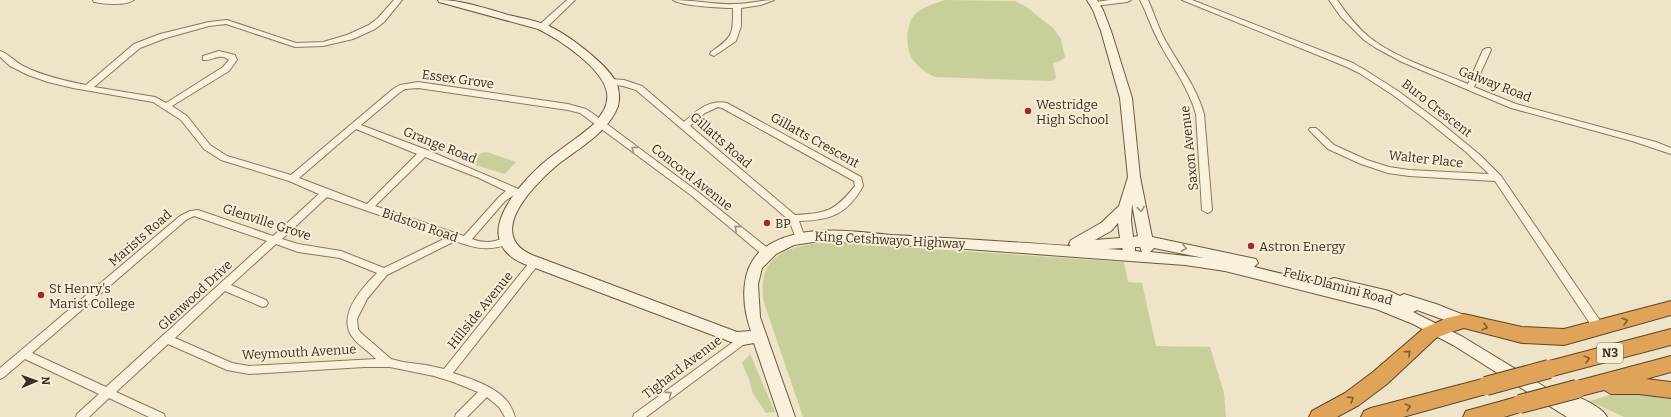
<svg xmlns="http://www.w3.org/2000/svg" width="1671" height="417" viewBox="0 0 1671 417" font-family="Bitter,serif">
  <rect width="100%" height="100%" fill="#f0e4c8"/>
  <!-- green -->
  <g fill="#c9cf9b">
    <path d="M 945,0 L 1015,1 L 1028,8 L 1053,28 L 1061,39 L 1065,57 L 1060,61 L 1053,63 L 1056,78 L 1054,80 L 1050,81 L 935,77 C 928,74 918,67 913,60 C 905,49 905,23 916,13 C 924,7 935,3 945,0 Z"/>
    <path d="M 487,152 L 516,162 L 505,174 L 472,164 L 481,153 Z"/>
    <path d="M 827,242 L 1124,262 L 1128,282 L 1142,283 L 1156,346 L 1210,347 L 1224,393 L 1226,417 L 803,417 L 764,303 C 755,255 788,246 827,242 Z"/>
    <path d="M 750,354 L 775,412 L 766,413 L 753,394 L 749,379 L 742,363 Z"/>
    <path d="M 1616,393 L 1671,395 L 1671,417 L 1624,417 L 1590,401 Z"/>
  </g>
  <g fill="none" stroke-linecap="round" stroke-linejoin="round">
    <defs>
      <g id="street">
        <path d="M 93,0 L 134,0 C 125,6 104,4 94,2 Z"/>
        <path d="M 394,0 L 402,0 L 384,22 L 375,29 L 353,39 L 323,46 L 295,47 L 226,24 L 209,26 L 166,38 L 140,48 L 94,87 L 155,97 L 166,103 L 223,67 L 229,60 C 220,52 213,61 203,60 L 203,56 L 219,51 L 235,55 L 237,60 L 229,71 L 172,106 L 187,116 L 210,145 L 227,156 L 291,175 L 393,89 L 400,85 L 418,82 L 568,104 L 586,109 L 592,113 L 698,192 L 770,250 L 772,253 L 770,256 L 764,256 L 692,196 L 580,113 L 568,110 L 418,88 L 405,89 L 399,93 L 361,125 L 427,150 L 521,190 L 522,192 L 521,194 L 514,195 L 505,201 L 472,239 C 479,242 487,243 495,241 C 500,240 505,237 510,238 L 512,241 L 510,244 C 486,251 478,249 455,241 L 387,275 L 367,299 L 357,319 L 358,329 L 361,333 L 391,359 L 403,362 L 426,365 L 444,369 L 532,259 L 538,259 L 540,262 L 538,265 L 453,373 C 471,379 494,386 506,400 C 511,405 513,411 515,417 L 505,417 L 499,407 L 487,397 L 467,417 L 455,417 L 456,414 L 478,392 L 453,382 L 434,376 L 390,367 L 364,367 L 249,374 L 227,370 L 168,344 L 116,392 L 164,414 L 165,417 L 149,417 L 109,398 L 89,417 L 76,417 L 77,414 L 99,394 L 25,359 L 4,377 L 0,379 L 0,368 L 180,216 L 190,211 L 198,210 L 273,236 L 319,194 L 289,181 L 221,160 L 204,149 L 181,120 L 153,102 L 73,88 L 48,82 L 28,75 L 10,66 L 0,57 L 0,51 C 8,53 15,62 23,66 C 43,76 65,81 86,85 L 134,44 L 160,34 L 209,22 L 227,20 L 296,43 L 323,42 L 347,35 L 369,25 L 378,18 ZM 356,129 L 417,154 L 367,204 L 299,178 ZM 425,157 L 479,178 L 506,191 L 499,197 L 464,236 L 375,206 ZM 327,197 L 446,238 L 384,268 L 341,251 L 298,244 L 282,239 ZM 194,216 L 267,241 L 106,387 L 32,353 L 186,220 ZM 276,244 L 298,252 L 340,258 L 377,273 C 362,288 336,316 353,338 C 359,346 369,351 376,359 L 249,366 L 232,363 L 175,338 L 225,291 L 260,306 L 263,307 L 266,306 L 268,303 L 266,300 L 231,285 Z"/>
        <path d="M 567,0 L 575,0 L 545,29 L 539,29 L 539,25 Z"/>
        <path d="M 673,0 C 694,0 715,5 736,4 C 749,4 761,0 774,0 L 761,5 L 741,8 L 741,26 L 736,41 L 714,56 L 710,54 L 711,52 C 733,37 733,35 733,8 C 722,8 681,6 673,0 Z"/>
        <path d="M 1110,0 L 1131,0 L 1127,2 L 1095,6 L 1091,4 L 1095,2 Z"/>
        <path d="M 1140,0 L 1148,0 C 1154,13 1158,27 1165,40 C 1179,65 1196,86 1204,114 L 1212,210 L 1210,212 L 1207,213 L 1202,210 L 1196,114 C 1188,86 1171,65 1158,40 C 1151,27 1147,13 1140,0 Z"/>
        <path d="M 1182,0 L 1192,0 L 1353,63 L 1365,70 L 1398,91 L 1441,123 L 1480,155 L 1501,176 L 1603,325 L 1604,328 L 1603,331 L 1599,332 L 1595,331 L 1495,181 L 1409,176 L 1388,173 L 1361,164 L 1328,149 L 1309,130 L 1310,128 L 1316,128 L 1334,145 L 1367,160 L 1389,167 L 1409,170 L 1489,174 L 1466,152 L 1425,119 L 1393,95 L 1359,73 L 1347,67 Z"/>
        <path d="M 1329,0 L 1337,0 C 1346,13 1356,26 1369,37 C 1397,59 1435,70 1468,84 L 1483,50 L 1487,48 L 1490,48 L 1491,50 L 1474,87 L 1516,104 L 1656,142 L 1671,148 L 1671,154 L 1632,141 L 1511,108 L 1402,62 L 1376,48 L 1364,40 L 1341,17 Z"/>
        <path d="M 610,79 L 624,80 L 642,86 L 684,122 C 696,111 709,99 727,103 L 861,177 L 863,186 C 847,215 830,220 799,221 L 805,238 L 803,241 L 797,241 L 789,220 L 636,90 L 623,86 L 607,84 L 606,82 L 607,80 ZM 718,107 L 722,108 L 854,181 L 855,186 C 834,212 827,213 795,215 L 690,126 L 705,113 Z"/>
        <path d="M 743,335 L 747,336 L 748,339 L 747,342 L 646,417 L 633,417 L 634,414 Z"/>
      </g>
      <path id="secondary" d="M 438,0 C 462,0 485,8 508,15 C 521,18 534,20 546,25 C 565,32 607,64 616,82 C 619,89 620,98 618,106 C 615,115 608,124 601,131 C 588,144 571,154 556,166 C 533,186 485,234 532,255 L 737,332 L 751,331 C 741,303 739,264 767,246 C 783,236 801,232 819,231 C 843,229 868,233 892,235 C 951,238 1011,242 1071,246 L 1069,244 L 1071,240 L 1101,223 L 1119,206 L 1128,177 L 1120,98 L 1101,31 L 1093,10 L 1087,0 L 1097,0 L 1103,10 L 1111,31 L 1132,98 L 1140,177 L 1152,237 L 1251,258 L 1256,259 L 1258,263 L 1254,267 L 1328,285 L 1329,280 L 1334,278 L 1389,291 L 1400,296 L 1404,294 L 1436,304 L 1469,317 L 1471,321 L 1469,325 L 1464,327 L 1417,310 L 1413,312 L 1463,337 L 1566,400 L 1568,397 L 1573,395 C 1583,399 1602,407 1607,417 L 1567,417 L 1453,345 L 1413,324 L 1376,309 L 1225,271 L 1185,265 L 953,248 L 820,241 L 794,245 L 776,254 L 762,268 L 758,284 L 760,317 L 795,417 L 779,417 L 754,343 L 743,345 L 731,342 L 522,263 C 471,239 515,189 541,165 C 558,150 577,139 594,124 C 601,115 609,106 607,93 C 604,69 559,39 538,29 L 439,2 ZM 1132,204 L 1138,236 L 1133,237 L 1131,220 ZM 1118,223 L 1120,238 L 1095,240 L 1111,231 ZM 1135,247 L 1140,247 L 1142,252 L 1135,251 ZM 1122,248 L 1123,250 L 1107,249 ZM 1154,248 L 1204,258 L 1150,252 Z"/>
      <g id="highway">
        <path d="M 1671,301 L 1671,315 L 1564,345 L 1522,343 L 1464,328 L 1451,332 L 1436,338 L 1387,384 L 1359,405 L 1337,417 L 1309,417 L 1312,411 L 1345,393 L 1373,372 L 1424,328 L 1447,318 L 1464,314 L 1522,327 L 1564,329 Z"/>
        <path d="M 1671,329 L 1671,345 L 1549,377 L 1542,375 L 1540,369 L 1542,363 L 1549,361 Z"/>
        <path d="M 1671,356 L 1671,372 L 1646,379 L 1671,382 L 1671,398 L 1639,394 L 1611,394 L 1604,390 L 1577,397 L 1570,395 L 1568,389 L 1570,383 L 1577,381 Z"/>
        <path d="M 1486,378 L 1493,380 L 1495,386 L 1493,392 L 1486,394 L 1403,417 L 1361,417 L 1364,411 L 1371,408 Z"/>
        <path d="M 1520,396 L 1527,398 L 1530,404 L 1527,410 L 1504,417 L 1463,417 L 1466,411 Z"/>
      </g>
    </defs>
    <!-- street casing -->
    <use href="#street" stroke="#8d765c" stroke-width="2"/>
    <!-- secondary casing -->
    <use href="#secondary" stroke="#6f573f" stroke-width="2"/>
    <!-- highway casing -->
    <use href="#highway" stroke="#5b4430" stroke-width="2"/>
    <!-- street -->
    <use href="#street" fill="#faf1dc" fill-rule="evenodd"/>
    <!-- secondary -->
    <use href="#secondary" fill="#faf1dc" fill-rule="evenodd"/>
    <!-- highway -->
    <use href="#highway" fill="#e0a458" fill-rule="evenodd"/>
    <defs>
      <g id="highway-bridge">
        <path d="M 1486,386 L 1549,369"/>
        <path d="M 1520,404 L 1577,389"/>
      </g>
    </defs>
    <!-- highway-bridge casing -->
    <use href="#highway-bridge" stroke="#5b4430" stroke-width="20" stroke-linecap="butt"/>
    <!-- highway-bridge -->
    <use href="#highway-bridge" stroke="#e0a458" stroke-width="18"/>
  </g>
  <!-- one-way arrows -->
  <defs><path id="oneway-chevron" d="M-2-3.5L2.5 0L-2 3.5" fill="none" stroke-width="1.6" stroke-linecap="round" stroke-linejoin="round"/></defs>
  <g stroke="#9c907e">
    <use href="#oneway-chevron" transform="translate(634 149) rotate(-143)"/>
    <use href="#oneway-chevron" transform="translate(1141 209) rotate(81)"/>
    <use href="#oneway-chevron" transform="translate(737 228) rotate(-140)"/>
    <use href="#oneway-chevron" transform="translate(1184 248) rotate(11)"/>
    <use href="#oneway-chevron" transform="translate(669 394) rotate(-36)"/>
  </g>
  <g stroke="#7e5d36">
    <use href="#oneway-chevron" transform="translate(1625 321) rotate(-16)"/>
    <use href="#oneway-chevron" transform="translate(1485 327) rotate(15)"/>
    <use href="#oneway-chevron" transform="translate(1408 353) rotate(-42)"/>
    <use href="#oneway-chevron" transform="translate(1587 359) rotate(-15)"/>
    <use href="#oneway-chevron" transform="translate(1351 399) rotate(-32)"/>
    <use href="#oneway-chevron" transform="translate(1408 407) rotate(-15)"/>
  </g>
  <!-- markers -->
  <g fill="#9e2a2b" stroke="#f7eed8" stroke-width="1.5">
    <circle cx="1028" cy="111" r="4"/>
    <circle cx="767" cy="223" r="4"/>
    <circle cx="1251" cy="246" r="4"/>
    <circle cx="41" cy="295" r="4"/>
  </g>
  <g text-anchor="middle" dominant-baseline="central" stroke-width="4" stroke-linejoin="round" paint-order="stroke">
    <!-- shield labels -->
    <rect fill="#f7eed8" stroke="#756857" stroke-width="1" x="1597" y="343" width="26" height="20" rx="3"/>
    <g font-size="12" font-weight="bold" fill="#3d2e20">
      <text x="1610" y="353">N3</text>
    </g>
    <!-- street labels -->
    <g font-size="13" fill="#3d2e20" stroke="#f7eed8">
      <text transform="translate(458 79) rotate(8)">Essex Grove</text>
      <text transform="translate(1495 84) rotate(21)">Galway Road</text>
      <text transform="translate(1437 108) rotate(38)">Buro Crescent</text>
      <text transform="translate(721 140) rotate(41)">Gillatts Road</text>
      <text transform="translate(815 140) rotate(29)">Gillatts Crescent</text>
      <text transform="translate(440 145) rotate(22)">Grange Road</text>
      <text transform="translate(1189 148) rotate(-96)">Saxon Avenue</text>
      <text transform="translate(1426 159) rotate(6)">Walter Place</text>
      <text transform="translate(692 177) rotate(38)">Concord Avenue</text>
      <text transform="translate(267 222) rotate(18)">Glenville Grove</text>
      <text transform="translate(420 225) rotate(19)">Bidston Road</text>
      <text transform="translate(140 238) rotate(-41)">Marists Road</text>
      <text transform="translate(890 240) rotate(3)">King Cetshwayo Highway</text>
      <text transform="translate(1338 286) rotate(15)">Felix Dlamini Road</text>
      <text transform="translate(195 295) rotate(-43)">Glenwood Drive</text>
      <text transform="translate(480 310) rotate(-51)">Hillside Avenue</text>
      <text transform="translate(299 352) rotate(-3)">Weymouth Avenue</text>
      <text transform="translate(682 367) rotate(-37)">Tighard Avenue</text>
    </g>
    <!-- poi labels -->
    <g font-size="13" fill="#3d2e20" stroke="#f7eed8" text-anchor="start">
      <text x="1036" y="104">Westridge<tspan x="1036" dy="15">High School</tspan></text>
      <text x="775" y="223">BP</text>
      <text x="1259" y="246">Astron Energy</text>
      <text x="49" y="288">St Henry's<tspan x="49" dy="15">Marist College</tspan></text>
    </g>
  </g>
  <!-- north arrow -->
  <g transform="translate(36 381) rotate(88)" stroke="#f7eed8" stroke-width="3" paint-order="stroke">
  <path d="M0-3L7 15L0 10L-7 15Z" fill="#3d2e20"/>
  <text y="-6" font-size="11" font-weight="bold" text-anchor="middle" fill="#3d2e20">N</text>
  </g>
</svg>
